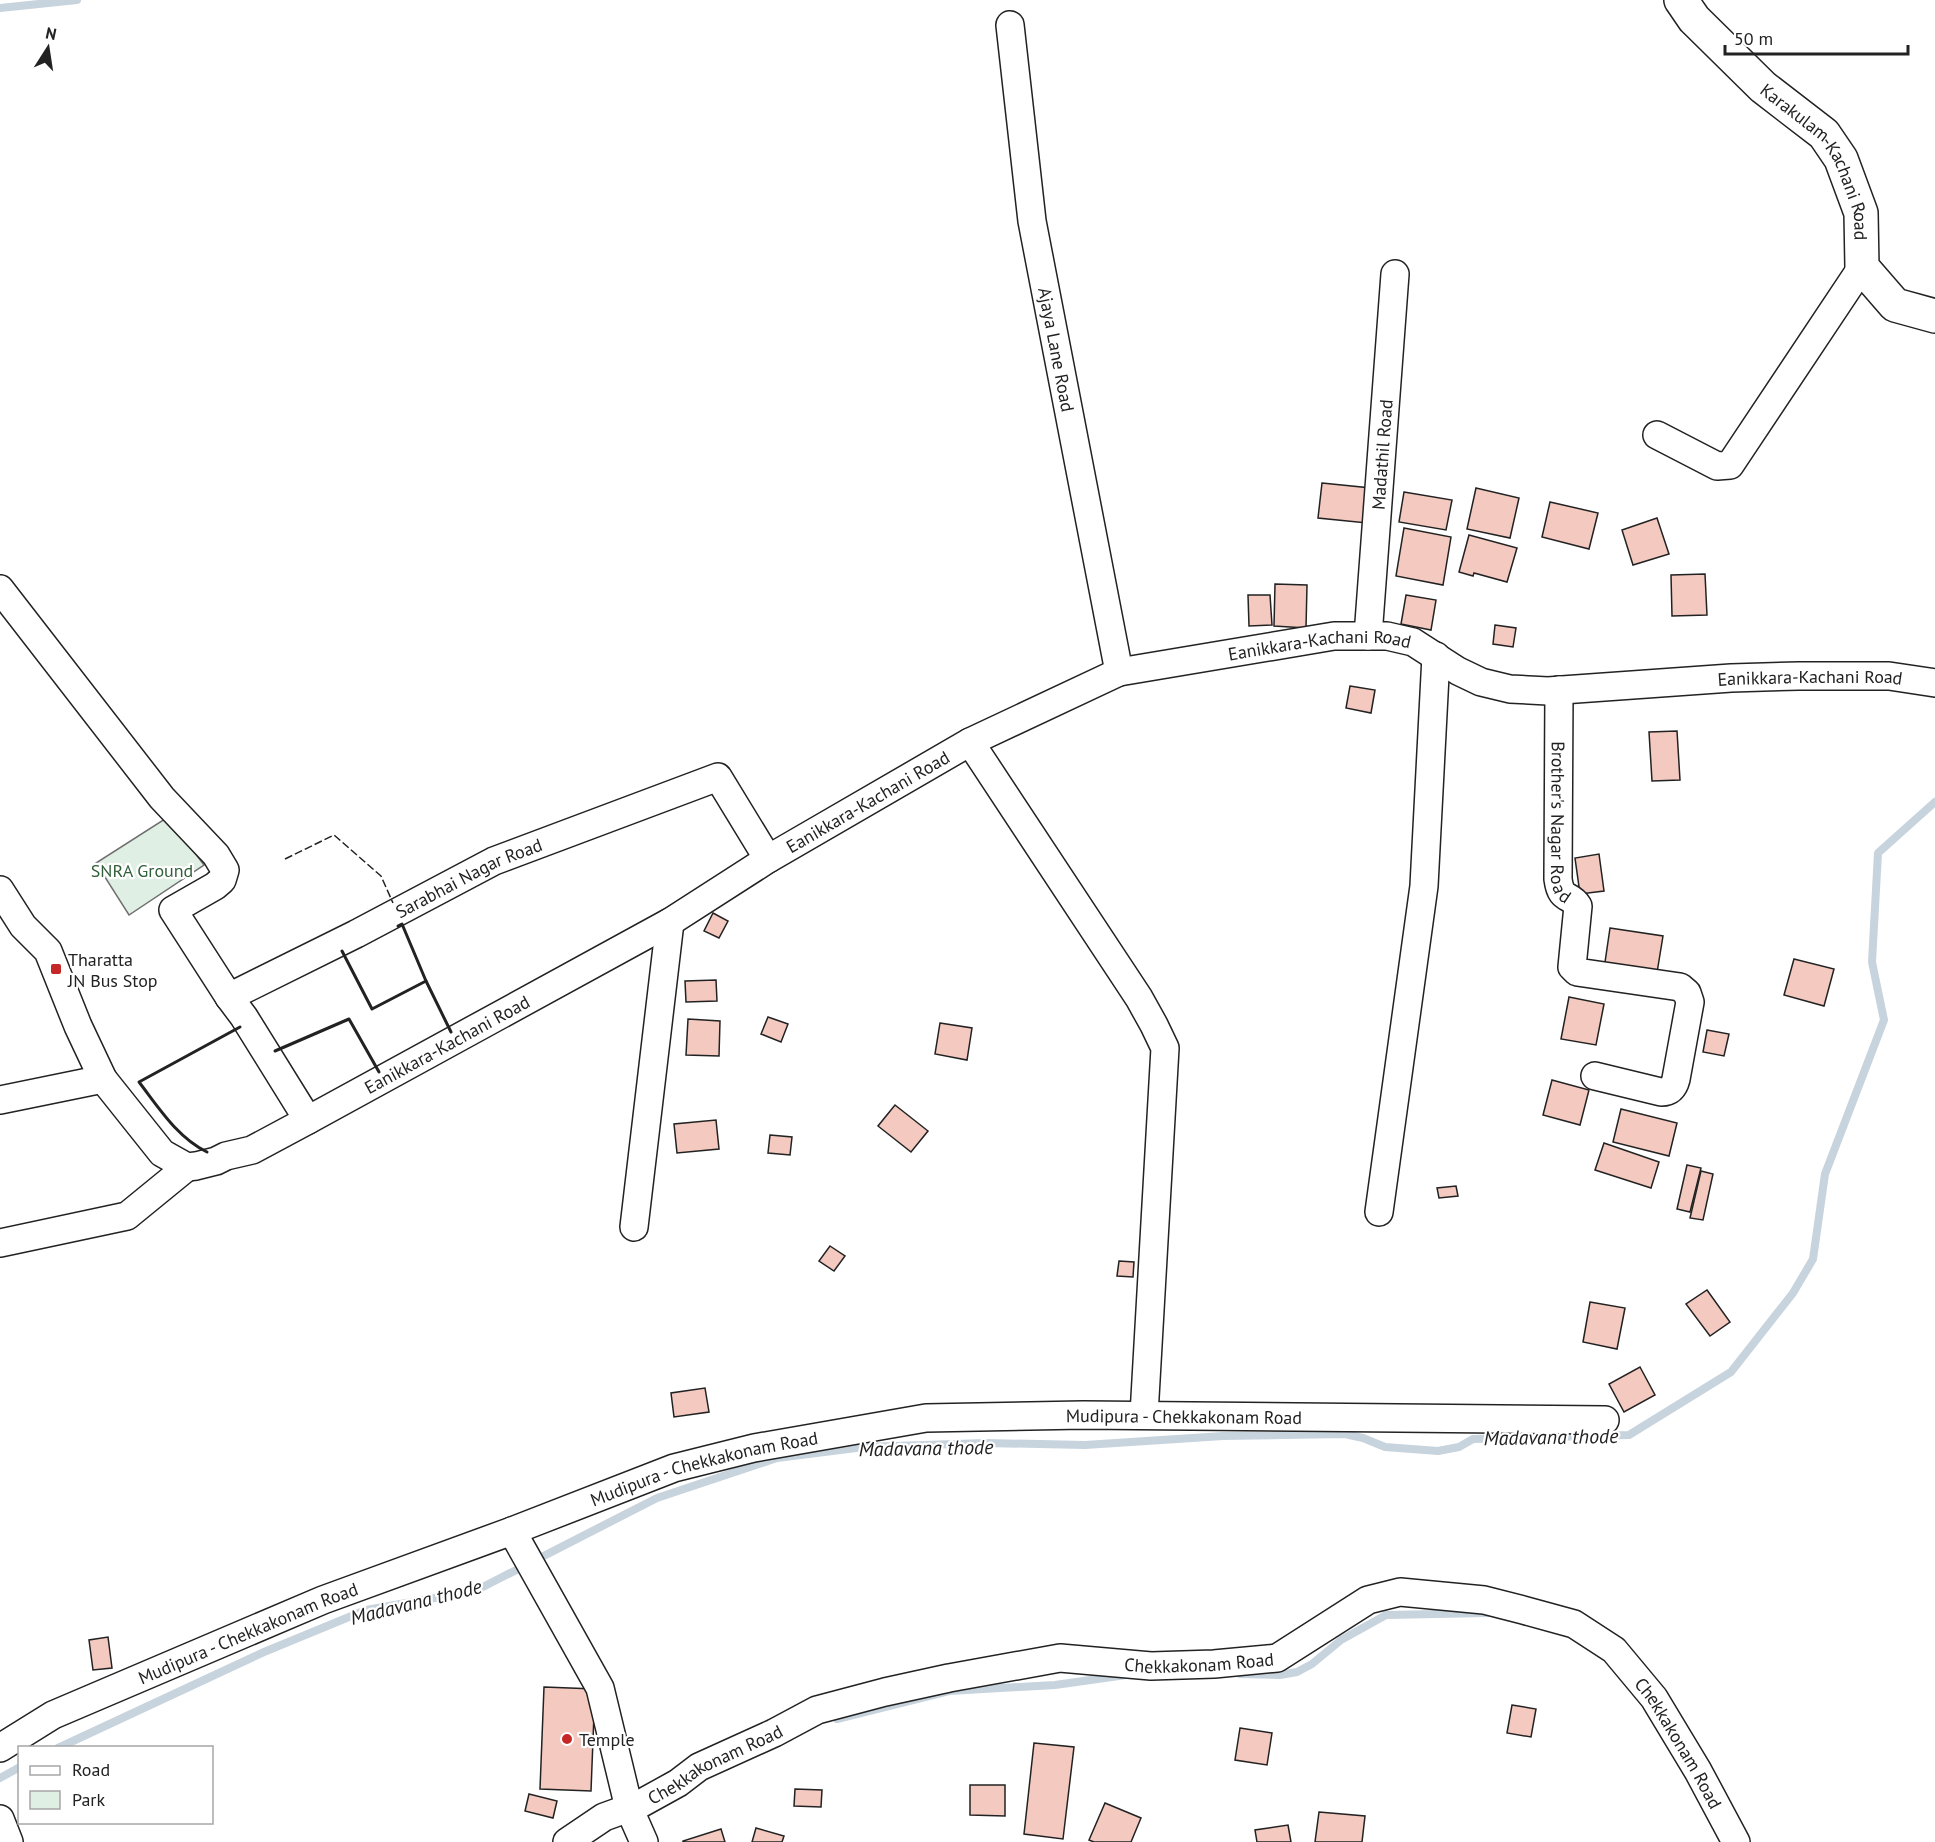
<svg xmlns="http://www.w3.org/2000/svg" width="1935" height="1842" viewBox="0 0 1935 1842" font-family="'PT Sans',sans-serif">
  <rect width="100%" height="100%" fill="#fff"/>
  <!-- green -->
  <path fill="#e0efe3" stroke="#6f6f6f" stroke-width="1.5" d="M 168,817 L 204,865 L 129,915 L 96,863 Z"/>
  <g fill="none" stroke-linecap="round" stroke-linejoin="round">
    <!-- stream -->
    <g stroke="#c7d3dd" stroke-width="8">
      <path d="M 0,8 L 77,0"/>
      <path d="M 1240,1674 L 1280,1675 L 1297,1672 L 1312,1664 L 1341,1640 L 1386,1615 L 1487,1613"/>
      <path d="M 837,1719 L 949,1691 L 1055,1685 L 1126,1675"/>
      <path d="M 58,1748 L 264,1652 L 366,1610 L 475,1591 L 657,1498 L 777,1458 L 864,1447 L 985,1443 L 1085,1445 L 1223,1436 L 1345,1434 L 1363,1438 L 1385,1447 L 1438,1451 L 1459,1447 L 1473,1439 L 1629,1435 L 1731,1372 L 1793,1293 L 1813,1259 L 1825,1174 L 1884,1020 L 1872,962 L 1878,853 L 1935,802"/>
      <path d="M 0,1778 L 20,1767"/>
    </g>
  </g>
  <!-- building -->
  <g fill="#f3c9c0" stroke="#222" stroke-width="1.5">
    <path d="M 1322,483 L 1371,488 L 1367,523 L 1318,518 Z"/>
    <path d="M 1476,488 L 1519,498 L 1510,538 L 1467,529 Z"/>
    <path d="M 1404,492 L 1452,500 L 1446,530 L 1399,522 Z"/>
    <path d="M 1550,502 L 1598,513 L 1589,549 L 1542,537 Z"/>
    <path d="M 1657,518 L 1669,554 L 1633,565 L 1622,530 Z"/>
    <path d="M 1404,528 L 1451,537 L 1443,585 L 1396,576 Z"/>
    <path d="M 1469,535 L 1517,548 L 1507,582 L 1474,573 L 1473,576 L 1459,572 Z"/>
    <path d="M 1705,574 L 1707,615 L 1672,616 L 1671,575 Z"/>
    <path d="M 1275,584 L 1307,585 L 1306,628 L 1274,626 Z"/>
    <path d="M 1248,595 L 1270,595 L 1272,625 L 1249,626 Z"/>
    <path d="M 1406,595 L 1436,600 L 1431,630 L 1401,624 Z"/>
    <path d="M 1495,625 L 1516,628 L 1513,647 L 1493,644 Z"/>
    <path d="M 1350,686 L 1375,690 L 1371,713 L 1346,708 Z"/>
    <path d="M 1677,731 L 1680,780 L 1652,781 L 1649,732 Z"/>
    <path d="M 1599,854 L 1604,891 L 1580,894 L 1575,858 Z"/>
    <path d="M 713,913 L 728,921 L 719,938 L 704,931 Z"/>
    <path d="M 1610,928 L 1663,936 L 1655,985 L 1603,976 Z"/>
    <path d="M 1794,959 L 1834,969 L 1824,1006 L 1784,995 Z"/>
    <path d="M 716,980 L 717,1001 L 686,1002 L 685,981 Z"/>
    <path d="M 1569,997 L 1604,1004 L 1596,1045 L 1561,1039 Z"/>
    <path d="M 768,1017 L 788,1024 L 781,1042 L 761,1034 Z"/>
    <path d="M 688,1019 L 720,1021 L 719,1056 L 686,1055 Z"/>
    <path d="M 940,1023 L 972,1028 L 967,1060 L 935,1054 Z"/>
    <path d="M 1707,1030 L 1729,1034 L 1724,1056 L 1703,1052 Z"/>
    <path d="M 1552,1080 L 1589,1090 L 1580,1125 L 1543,1115 Z"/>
    <path d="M 895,1105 L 928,1131 L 911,1152 L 878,1126 Z"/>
    <path d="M 1621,1109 L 1677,1123 L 1669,1156 L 1613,1142 Z"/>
    <path d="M 716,1120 L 719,1149 L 677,1153 L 674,1124 Z"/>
    <path d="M 770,1135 L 792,1137 L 790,1155 L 768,1153 Z"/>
    <path d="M 1604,1143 L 1659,1162 L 1651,1188 L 1595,1170 Z"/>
    <path d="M 1687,1165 L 1701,1168 L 1690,1212 L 1677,1209 Z"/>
    <path d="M 1701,1171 L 1713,1174 L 1703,1220 L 1690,1218 Z"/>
    <path d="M 1456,1186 L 1458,1196 L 1439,1198 L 1437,1188 Z"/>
    <path d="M 830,1246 L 845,1256 L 834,1271 L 819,1261 Z"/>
    <path d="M 1119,1261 L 1134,1262 L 1133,1277 L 1117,1276 Z"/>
    <path d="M 1707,1290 L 1730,1322 L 1710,1336 L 1686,1304 Z"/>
    <path d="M 1590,1302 L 1625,1308 L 1617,1349 L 1583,1342 Z"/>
    <path d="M 1640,1367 L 1655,1395 L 1624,1412 L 1609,1384 Z"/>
    <path d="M 705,1388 L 709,1412 L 674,1417 L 671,1393 Z"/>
    <path d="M 108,1637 L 112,1668 L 93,1670 L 89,1640 Z"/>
    <path d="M 544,1687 L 595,1689 L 591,1791 L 540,1789 Z"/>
    <path d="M 1512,1705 L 1536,1709 L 1531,1737 L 1507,1733 Z"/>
    <path d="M 1240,1728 L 1272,1733 L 1267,1765 L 1235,1760 Z"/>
    <path d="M 1034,1743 L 1074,1747 L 1063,1839 L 1024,1834 Z"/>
    <path d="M 970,1785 L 1005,1785 L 1005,1816 L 970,1815 Z"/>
    <path d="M 795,1789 L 822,1790 L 821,1807 L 794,1806 Z"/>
    <path d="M 529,1794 L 557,1801 L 553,1818 L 525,1811 Z"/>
    <path d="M 1105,1803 L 1141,1818 L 1131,1842 L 1094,1842 L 1089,1840 Z"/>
    <path d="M 1319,1812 L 1365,1816 L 1362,1842 L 1315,1842 Z"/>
    <path d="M 1288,1825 L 1291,1842 L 1257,1842 L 1255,1830 Z"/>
    <path d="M 756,1828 L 784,1836 L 782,1842 L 752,1842 Z"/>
    <path d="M 721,1829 L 725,1842 L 683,1842 L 683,1841 Z"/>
  </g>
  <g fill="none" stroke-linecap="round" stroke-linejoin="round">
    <defs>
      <g id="minor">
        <path id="s1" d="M 1010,25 L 1032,221 L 1119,672"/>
        <path d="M 1657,435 L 1717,466 L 1730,465 L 1862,267"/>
        <path d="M 0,589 L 162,798 L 216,855 L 225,870 L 222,880 L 215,886 L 173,910 L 229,997 L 244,1017 L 308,1120"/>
        <path id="s2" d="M 1368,636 L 1395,274"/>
        <path id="s3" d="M 1559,690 L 1558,879 C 1561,902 1570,893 1578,906 L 1572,967 L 1577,972 L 1680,987 L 1687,993 L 1690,1002 L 1676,1079 C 1674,1087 1670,1092 1661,1092 L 1595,1076"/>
        <path d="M 970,742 L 1139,998 L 1154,1025 L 1165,1048 L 1144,1415"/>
        <path id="s4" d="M 0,890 L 23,926 L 48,951 L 78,1026 L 103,1079 L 162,1153 L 187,1167 L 196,1166 L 216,1161 L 226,1156 L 252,1150 L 308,1120 L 670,922 L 768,859 L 970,742 L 1119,672 L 1334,636 L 1387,636 L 1413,642 L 1458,671 L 1481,682 L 1510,689 L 1548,691 L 1731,678 L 1799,676 L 1889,676 L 1935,683"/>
        <path id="s5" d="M 229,997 L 356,934 L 494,861 L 718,777 L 768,859"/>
        <path d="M 0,1100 L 103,1079"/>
        <path d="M 1379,1212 L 1424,886 L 1436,656"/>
        <path d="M 634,1227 L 670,922"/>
        <path d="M 0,1243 L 127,1216 L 187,1167"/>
        <path d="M 512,1531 L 600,1688 L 629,1808 L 644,1842"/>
        <path id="s6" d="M 0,1748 L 53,1715 L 323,1600 L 512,1531 L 674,1468 L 754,1448 L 926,1418 L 1083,1415 L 1605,1420"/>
        <path d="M 0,1819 L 9,1842"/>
        <path id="s7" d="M 567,1842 L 604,1817 L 640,1804 L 678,1783 L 699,1767 L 774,1733 L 817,1710 L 885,1692 L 949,1678 L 1060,1658 L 1151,1666 L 1214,1664 L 1277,1658 L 1368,1600 L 1400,1592 L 1484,1600 L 1523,1610 L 1574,1624 L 1614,1650 L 1654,1698 L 1698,1771 L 1736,1842"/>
      </g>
      <g id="major">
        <path id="s8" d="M 1681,0 L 1694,19 L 1763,87 L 1824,134 L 1841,159 L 1861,213 L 1862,267 L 1895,305 L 1935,316"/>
      </g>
    </defs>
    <!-- minor casing -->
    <use href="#minor" stroke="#222" stroke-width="30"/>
    <!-- major casing -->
    <use href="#major" stroke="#222" stroke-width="36"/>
    <!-- minor -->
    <use href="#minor" stroke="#fff" stroke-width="27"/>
    <!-- major -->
    <use href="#major" stroke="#fff" stroke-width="33"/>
    <!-- fence -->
    <path stroke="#222" stroke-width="1.5" stroke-dasharray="8 3" stroke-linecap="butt" d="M 285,859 L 334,835 L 381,876 L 393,903"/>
    <!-- wall -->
    <g stroke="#222" stroke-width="3">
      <path d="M 398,926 L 402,924 L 426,981"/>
      <path d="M 342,951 L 372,1009 L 426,981 L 451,1032"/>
      <path d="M 275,1051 L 349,1019 L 379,1072"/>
      <path d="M 207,1152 C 177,1137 159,1108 139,1082 L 240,1027"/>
    </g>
  </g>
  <!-- markers -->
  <g fill="#c62828" stroke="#fff" stroke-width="2">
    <rect x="50" y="963" width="12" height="12" rx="3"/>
    <circle cx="567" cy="1739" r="6"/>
  </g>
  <g text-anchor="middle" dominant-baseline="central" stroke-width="4.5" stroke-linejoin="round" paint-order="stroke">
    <!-- street labels -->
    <g font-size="18" fill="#222" stroke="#fff">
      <text stroke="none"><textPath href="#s8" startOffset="216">Karakulam-Kachani Road</textPath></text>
      <text stroke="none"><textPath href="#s1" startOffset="328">Ajaya Lane Road</textPath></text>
      <text stroke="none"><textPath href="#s2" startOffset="182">Madathil Road</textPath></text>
      <text stroke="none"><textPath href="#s4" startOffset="1602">Eanikkara-Kachani Road</textPath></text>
      <text stroke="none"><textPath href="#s4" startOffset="2106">Eanikkara-Kachani Road</textPath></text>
      <text stroke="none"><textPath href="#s4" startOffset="1116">Eanikkara-Kachani Road</textPath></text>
      <text stroke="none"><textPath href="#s3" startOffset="132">Brother's Nagar Road</textPath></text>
      <text stroke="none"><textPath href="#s5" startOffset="268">Sarabhai Nagar Road</textPath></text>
      <text stroke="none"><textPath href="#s4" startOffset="630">Eanikkara-Kachani Road</textPath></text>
      <text stroke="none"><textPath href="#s6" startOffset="1246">Mudipura - Chekkakonam Road</textPath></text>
      <text stroke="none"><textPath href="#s6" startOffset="760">Mudipura - Chekkakonam Road</textPath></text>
      <text stroke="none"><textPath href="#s6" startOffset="274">Mudipura - Chekkakonam Road</textPath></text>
      <text stroke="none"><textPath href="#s7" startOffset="672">Chekkakonam Road</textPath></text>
      <text stroke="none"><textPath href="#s7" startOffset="1230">Chekkakonam Road</textPath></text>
      <text stroke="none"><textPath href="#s7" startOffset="168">Chekkakonam Road</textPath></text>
    </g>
    <!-- park labels -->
    <g font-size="18" fill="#2f5e38" stroke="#fff">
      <text x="142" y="870">SNRA Ground</text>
    </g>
    <!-- poi labels -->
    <g font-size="18" fill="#222" stroke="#fff" text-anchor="start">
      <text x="68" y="959">Tharatta<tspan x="68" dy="21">JN Bus Stop</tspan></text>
      <text x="579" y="1739">Temple</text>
    </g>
    <!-- water labels -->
    <g font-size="20" font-style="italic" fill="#222" stroke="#fff">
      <text transform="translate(1551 1437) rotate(-1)">Madavana thode</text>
      <text transform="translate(926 1448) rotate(-1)">Madavana thode</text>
      <text transform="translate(416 1602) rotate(-14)">Madavana thode</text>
    </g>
  </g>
  <!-- legend -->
  <rect x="18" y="1746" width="195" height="78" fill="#ffffff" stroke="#a7a7a7" stroke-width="1.5"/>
  <rect x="30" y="1766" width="30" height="9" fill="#ffffff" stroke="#a7a7a7" stroke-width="1.5"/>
  <text x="72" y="1776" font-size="18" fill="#222222">Road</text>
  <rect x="30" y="1791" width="30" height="18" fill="#e0efe3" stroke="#a7a7a7" stroke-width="1.5"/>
  <text x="72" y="1806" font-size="18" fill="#222222">Park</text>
  <!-- north arrow -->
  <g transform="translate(48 48) rotate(12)" stroke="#ffffff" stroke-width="4.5" paint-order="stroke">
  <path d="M0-4.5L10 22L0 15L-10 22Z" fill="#222222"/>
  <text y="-9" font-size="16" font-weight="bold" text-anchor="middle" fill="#222222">N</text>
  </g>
  <!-- scale -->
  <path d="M1725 45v9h183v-9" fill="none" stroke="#222222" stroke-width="3"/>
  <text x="1734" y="45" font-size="18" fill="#222222" stroke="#ffffff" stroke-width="4.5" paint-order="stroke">50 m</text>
</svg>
